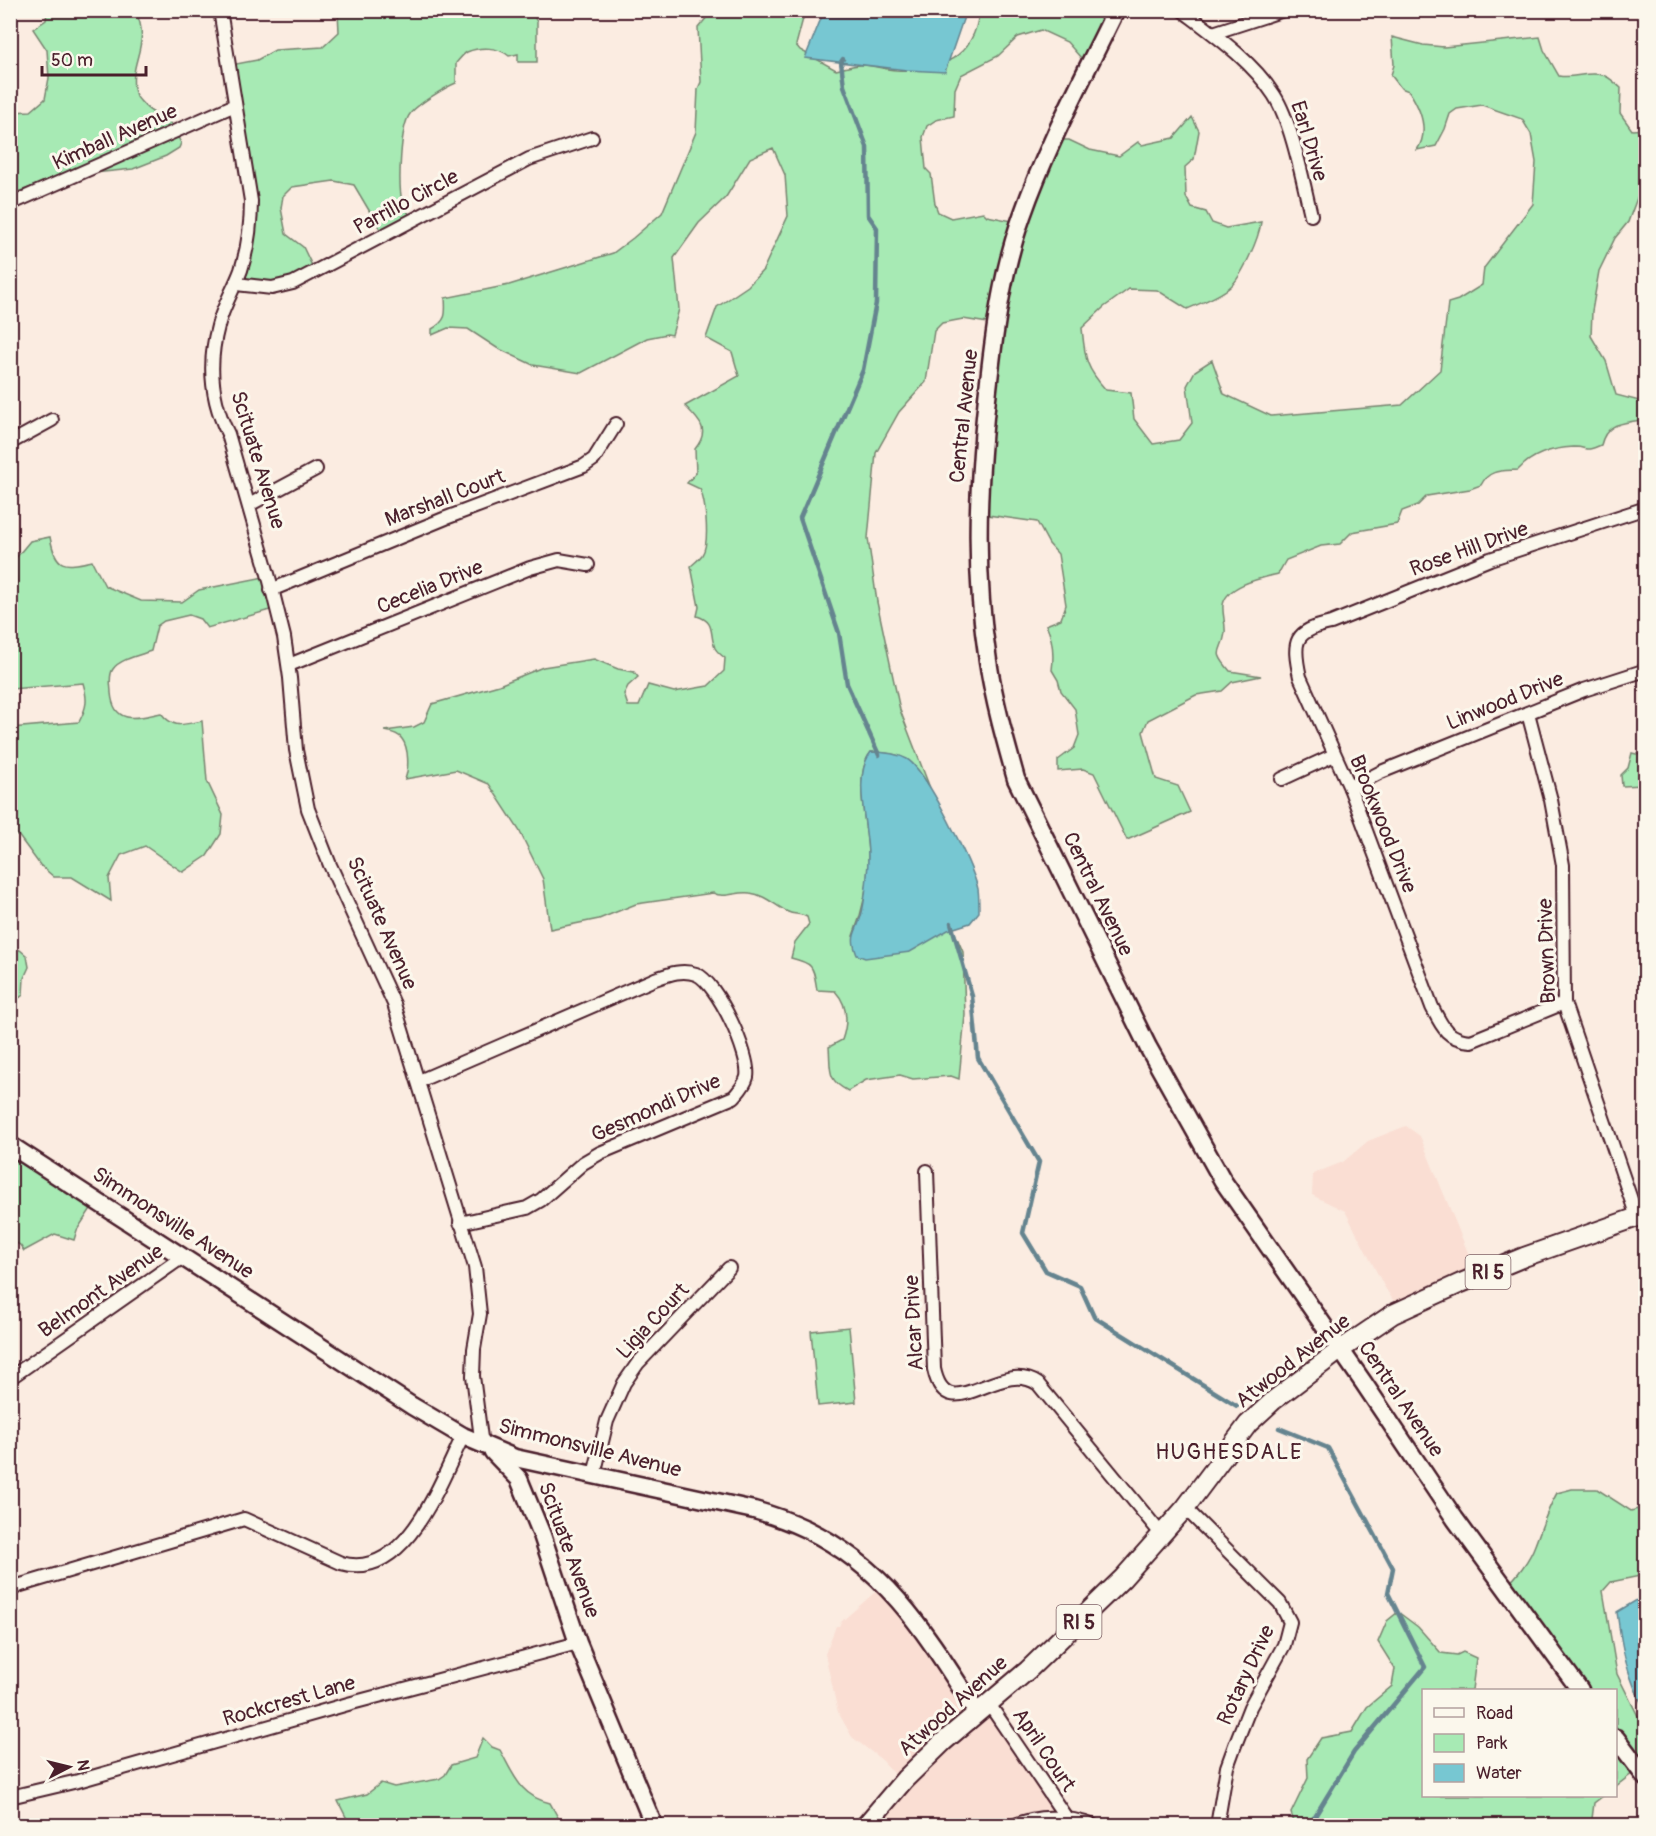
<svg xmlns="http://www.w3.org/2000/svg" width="1656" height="1836" viewBox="0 0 1656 1836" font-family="Pangolin,sans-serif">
  <rect width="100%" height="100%" fill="#fbece1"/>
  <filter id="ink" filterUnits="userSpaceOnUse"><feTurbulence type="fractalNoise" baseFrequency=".0167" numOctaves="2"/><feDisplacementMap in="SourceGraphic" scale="12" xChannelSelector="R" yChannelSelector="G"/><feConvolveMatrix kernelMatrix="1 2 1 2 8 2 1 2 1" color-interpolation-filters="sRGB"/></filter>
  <g filter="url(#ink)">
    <!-- built -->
    <g fill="#faded3">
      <path d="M 1406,1126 L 1420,1136 L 1478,1277 L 1400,1311 L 1384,1286 L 1345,1211 L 1312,1195 L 1313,1174 L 1343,1162 L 1368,1141 Z"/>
      <path d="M 882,1586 L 978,1711 L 990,1705 L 1063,1813 L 1013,1826 L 866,1825 L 902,1782 L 882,1760 L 852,1737 L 838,1712 L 825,1654 L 836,1626 L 839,1626 L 841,1622 Z"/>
    </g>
    <!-- green -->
    <g fill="#a7eab4" stroke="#788470" stroke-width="1.5">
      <path d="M 47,11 L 135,11 C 153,43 127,63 135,93 C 137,99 148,110 154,113 C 158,115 164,116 167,119 C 173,125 177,136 181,143 L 179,148 L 166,156 L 133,169 L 65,176 L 11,194 L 11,112 L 31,111 L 45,99 L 49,78 L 47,50 L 33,29 L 46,20 Z"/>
      <path d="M 338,11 L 531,11 L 537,22 L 537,62 L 518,62 L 518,54 L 509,56 C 498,47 481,46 467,52 C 463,54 459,60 456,63 L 456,83 C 446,87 416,105 410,114 C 400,127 398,185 402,201 C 404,208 410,215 414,221 L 383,234 L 354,185 L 334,181 L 292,187 L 283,196 L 281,208 L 286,234 L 303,247 L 315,272 L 287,286 L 239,285 L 252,221 L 231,65 L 257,60 L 275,50 L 323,47 L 339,32 Z"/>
      <path d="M 712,11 L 805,11 L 796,45 L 800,50 L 836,70 C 845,68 855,64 863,65 C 874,66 885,69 896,70 C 939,72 975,58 979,11 L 1118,11 L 1094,59 L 1081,58 L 1067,42 L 1041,30 L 1018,37 L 998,56 L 961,75 L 955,89 L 954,116 L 936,120 L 927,126 L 923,137 L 926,169 L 931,174 L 935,204 L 938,212 L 951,218 L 983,212 L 987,216 L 1017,222 L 1055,140 L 1069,140 L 1090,150 L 1119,156 L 1138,142 L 1142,145 L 1174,138 L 1192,117 L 1199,131 L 1194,159 L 1185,167 L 1186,197 L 1192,208 L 1206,212 L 1212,223 L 1226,228 L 1261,222 C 1259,238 1242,277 1230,287 C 1220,296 1201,303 1187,309 L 1157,290 L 1129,289 L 1104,307 L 1082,328 C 1085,358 1085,367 1106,390 L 1131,393 L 1134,419 L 1153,444 L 1179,440 L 1192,423 L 1187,386 L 1195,371 L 1212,360 L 1224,394 L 1271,416 L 1402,405 L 1440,370 L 1448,303 L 1458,300 L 1482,285 L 1484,268 L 1533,204 L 1536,162 L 1531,134 L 1522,119 L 1482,105 L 1457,109 L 1450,114 L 1445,129 L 1436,146 L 1417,150 C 1430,131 1420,108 1409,91 L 1401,88 L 1391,75 L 1394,65 L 1392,37 L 1423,45 L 1444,47 L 1540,37 L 1544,50 L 1559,76 C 1573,79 1588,71 1602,75 C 1609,76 1616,84 1621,88 L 1620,113 L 1632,130 L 1645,129 L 1645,182 L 1640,190 L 1628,222 L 1615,238 L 1599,271 L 1592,311 L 1591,336 L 1606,361 L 1616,395 L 1643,402 L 1645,400 L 1645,419 C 1624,424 1607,421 1601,445 C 1583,453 1589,447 1574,447 C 1553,448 1532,454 1518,470 C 1502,471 1489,469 1481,485 L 1470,489 L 1427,496 L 1418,505 L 1402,511 L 1397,524 L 1352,532 L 1340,544 L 1321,546 L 1286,560 L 1278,574 C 1262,578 1226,585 1223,605 C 1222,614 1226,624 1225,633 C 1222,654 1211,649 1230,671 L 1261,676 L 1232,682 L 1222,691 L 1196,695 L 1148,720 L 1143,732 L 1156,779 L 1178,786 L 1190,812 L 1127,840 L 1094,773 L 1083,769 L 1058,771 L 1058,760 L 1074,748 L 1079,735 L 1075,709 L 1061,691 L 1058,680 L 1052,670 C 1054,655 1053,639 1046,625 L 1061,619 L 1066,605 L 1058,554 L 1049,544 L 1037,522 L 981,514 L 994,324 L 963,319 L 942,323 L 934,331 L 926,382 L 899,412 L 876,453 L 868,538 L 877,602 L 900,710 L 930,788 C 909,760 908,753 871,752 C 852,776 868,826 868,855 C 869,882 863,911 853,936 L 953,928 L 963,952 L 965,1015 L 959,1079 L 951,1076 L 913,1079 L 900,1075 L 866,1080 L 848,1091 C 826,1080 831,1069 829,1047 L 842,1040 C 848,1023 848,1005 835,991 L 817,990 C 813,967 815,964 791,958 L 795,942 L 809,924 L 807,917 C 800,913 794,915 788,912 C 775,906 766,895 750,893 C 737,891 725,899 713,893 L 636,904 L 599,919 L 550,929 L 543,879 L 519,830 L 489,784 L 456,770 L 405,779 C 409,769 409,748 402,739 C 399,734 391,732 385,731 L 414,727 L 424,722 L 432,704 L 499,685 L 543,667 L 594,659 L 618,669 L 634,672 L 638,677 L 628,686 L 624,694 L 628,706 L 639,706 L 648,685 L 674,692 L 708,686 L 724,671 L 725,658 C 721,655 717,652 715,648 C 709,633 716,622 697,616 L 699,607 L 691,566 C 695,563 699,559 702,555 C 710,543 706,503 700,489 L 687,483 L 696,473 L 695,449 C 710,430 701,422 685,406 L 739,376 L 732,352 L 706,338 L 717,307 L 748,286 L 763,270 L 788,216 L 785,175 L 773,148 L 750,158 L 726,197 L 699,223 L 674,258 L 679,309 L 672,335 L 667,334 L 647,338 L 581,373 L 533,365 L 497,348 L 468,329 L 448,328 L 432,335 L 432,329 C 447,320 446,314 445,298 L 509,285 L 613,253 L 633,238 L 662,213 L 696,132 L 698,89 L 701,82 L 698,28 Z"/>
      <path d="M 50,537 C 56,569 64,567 92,561 L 105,586 L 141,601 L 182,602 L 199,590 L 269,576 L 277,608 L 207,628 L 200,619 L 189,615 L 164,621 L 157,626 L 151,651 C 140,655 120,659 113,669 C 108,676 111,686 111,693 C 114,726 137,718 161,713 C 174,730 184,724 202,721 L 207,781 L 223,815 L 221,834 L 207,856 L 183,872 L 145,846 L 121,855 L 109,878 L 111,901 L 72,877 L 54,877 L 40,865 L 18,835 L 11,838 L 11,728 L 79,722 C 87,707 88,700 83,683 L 11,689 L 11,587 L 17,584 L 15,559 L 30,541 Z"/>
      <path d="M 1632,753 L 1645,756 L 1645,785 L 1622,786 L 1621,775 L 1628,768 Z"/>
      <path d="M 11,949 L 20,950 L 27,956 L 29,967 L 24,978 L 23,995 L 11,1004 Z"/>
      <path d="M 10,1144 L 96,1201 L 77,1230 L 74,1240 L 55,1234 L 24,1251 L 20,1245 L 11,1240 Z"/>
      <path d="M 849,1327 L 856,1402 L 818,1406 L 811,1331 Z"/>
      <path d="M 1572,1489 L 1597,1489 L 1631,1511 L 1645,1507 L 1645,1575 L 1611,1582 L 1603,1591 L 1617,1674 L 1645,1730 L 1645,1776 L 1637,1770 L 1616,1786 L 1616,1690 L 1557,1690 L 1573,1682 L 1505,1587 C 1517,1577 1530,1559 1535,1545 C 1542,1527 1547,1510 1557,1493 Z"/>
      <path d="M 1398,1612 L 1418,1627 L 1441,1653 L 1457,1655 L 1463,1652 L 1476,1658 L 1472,1690 L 1424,1690 L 1424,1796 L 1603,1796 L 1594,1803 L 1592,1819 L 1595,1825 L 1295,1825 L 1291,1813 L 1308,1778 L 1307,1759 L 1321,1738 L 1352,1732 L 1367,1707 L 1392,1686 L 1395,1669 L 1378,1642 L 1387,1621 Z"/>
      <path d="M 483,1738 L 492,1747 L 500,1750 C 514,1775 520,1796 550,1803 L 560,1821 L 570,1825 L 350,1825 L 338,1801 L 367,1794 L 381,1783 L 394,1787 L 439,1779 L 445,1775 L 451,1765 L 475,1758 Z"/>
    </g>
    <!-- water -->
    <g fill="#77c7d2" stroke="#65848f" stroke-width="1.5">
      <path d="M 824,11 L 824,10 L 966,11 L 945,72 L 907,70 L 805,58 Z"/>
      <path d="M 871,752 C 883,752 896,753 907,759 C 926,770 973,865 978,889 C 979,896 979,905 979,912 L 970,923 L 948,930 L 910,952 L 865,958 L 857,955 C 849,935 856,934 861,916 C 865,902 868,871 868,856 C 868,826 852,776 871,752 Z"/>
      <path d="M 1645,1595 L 1645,1710 C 1627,1676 1622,1650 1617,1612 Z"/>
    </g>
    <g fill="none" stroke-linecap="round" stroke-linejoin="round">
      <!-- stream -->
      <g stroke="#65848f" stroke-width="4.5">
        <path d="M 843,59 L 841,62 L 844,86 L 867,147 L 868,215 L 877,228 L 876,303 L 863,370 L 800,518 L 839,633 L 847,684 L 879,755"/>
        <path d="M 951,923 L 972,996 L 978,1058 L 1039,1162 L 1023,1233 L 1046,1271 L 1080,1286 L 1094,1317 L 1237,1406"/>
        <path d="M 1279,1428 L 1328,1448 L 1393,1568 L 1388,1593 L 1425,1667 L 1354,1752 L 1309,1826"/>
      </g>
      <defs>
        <g id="street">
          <path d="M 220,10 L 251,201 C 251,223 248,248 241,270 C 234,289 223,306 218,326 C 208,363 211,400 228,434 L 270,581 L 284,637 L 290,678 L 296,750 L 308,809 L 330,865 L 394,1004 L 475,1267 L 480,1314 L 474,1349 L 473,1376 L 481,1438 L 488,1447"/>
          <path d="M 1182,10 C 1215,35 1252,61 1274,95 C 1292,123 1303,182 1311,215"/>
          <path d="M 1213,33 L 1284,10"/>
          <path d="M 10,204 L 235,105"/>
          <path d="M 236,284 L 272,288 L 293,283 L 529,159 L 592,138"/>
          <path d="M 10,443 L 52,420"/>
          <path d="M 249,505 L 316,469"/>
          <path d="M 271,590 L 446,518 L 584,466 L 594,459 L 616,424"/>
          <path d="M 289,665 L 530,568 L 559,560 L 588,565"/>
          <path d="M 1528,713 L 1551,800 L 1563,865 L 1564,1003 L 1637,1217"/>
          <path d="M 1282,779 L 1334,755"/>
          <path d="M 1350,788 L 1381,772 L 1584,690 L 1646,670"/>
          <path d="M 1564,1003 L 1471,1041 C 1447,1039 1442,1027 1432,1007 L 1350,788 L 1300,677 C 1292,641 1294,631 1331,623 L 1490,559 L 1646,508"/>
          <path d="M 419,1081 L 655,979 C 669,974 682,969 696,974 C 717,982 751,1056 747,1077 C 745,1085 739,1091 734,1097 L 600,1153 L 583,1163 L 541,1200 L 527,1208 L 460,1223"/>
          <path d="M 927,1171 L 934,1369 C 947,1431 999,1357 1038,1384 L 1162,1535"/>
          <path d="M 10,1378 L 184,1256"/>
          <path d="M 594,1475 L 607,1421 L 624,1383 L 638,1363 L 729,1268"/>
          <path d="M 1185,1508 L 1280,1603 L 1290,1622 L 1284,1645 L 1250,1707 L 1235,1745 L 1227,1767 L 1217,1826"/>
          <path d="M 10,1590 L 21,1585 L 244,1519 L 341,1563 C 406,1582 441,1480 463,1436"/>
          <path d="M 989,1704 L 1067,1819"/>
          <path d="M 10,1797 L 78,1781 L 348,1704 L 578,1643"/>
          <path d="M 1013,1826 C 1039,1814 1068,1816 1094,1826"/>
        </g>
        <g id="secondary">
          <path d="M 1116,10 C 1083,78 1047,145 1022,216 C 1003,269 995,326 989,380 C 978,474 973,568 988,661 C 994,701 1005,740 1016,779 L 1148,1047 L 1223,1181 L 1363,1382 L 1455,1519 L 1580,1690"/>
          <path d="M 10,1145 L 412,1406 L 463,1436 L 515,1458 L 754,1510 C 772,1515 789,1521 806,1529 C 890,1570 928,1637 977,1713"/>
          <path d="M 493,1452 L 519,1479 L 542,1535 L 578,1643 L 654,1826"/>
          <path d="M 1616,1738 L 1646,1778"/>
        </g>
        <path id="primary" d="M 865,1826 L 905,1779 L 943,1742 L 1028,1670 L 1123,1578 L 1185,1508 L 1248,1424 L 1274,1400 L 1340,1350 L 1393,1314 L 1461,1283 L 1524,1257 L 1646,1214"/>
      </defs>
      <!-- street casing -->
      <use href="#street" stroke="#4a1f2b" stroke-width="16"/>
      <!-- secondary casing -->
      <use href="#secondary" stroke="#4a1f2b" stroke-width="21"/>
      <!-- primary casing -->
      <use href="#primary" stroke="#4a1f2b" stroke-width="22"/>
      <!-- street -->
      <use href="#street" stroke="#fbf7ec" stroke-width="12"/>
      <!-- secondary -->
      <use href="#secondary" stroke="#fbf7ec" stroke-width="16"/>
      <!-- primary -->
      <use href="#primary" stroke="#fbf7ec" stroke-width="18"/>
    </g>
  </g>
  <g text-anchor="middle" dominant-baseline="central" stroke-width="6" stroke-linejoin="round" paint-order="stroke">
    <!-- shield labels -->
    <g fill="#fbf7ec" stroke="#7f6065" stroke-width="1.5">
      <rect x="1465.5" y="1255" width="45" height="34" rx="4.5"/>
      <rect x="1056.5" y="1605" width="45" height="34" rx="4.5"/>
    </g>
    <g font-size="20" font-weight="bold" fill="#4a1f2b">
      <text x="1488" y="1272">RI 5</text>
      <text x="1079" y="1622">RI 5</text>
    </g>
    <!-- street labels -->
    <g font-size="21" fill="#4a1f2b" stroke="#fbf7ec">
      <text transform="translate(115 137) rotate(-24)">Kimball Avenue</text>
      <text transform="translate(1309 141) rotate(73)">Earl Drive</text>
      <text transform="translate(406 202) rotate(-28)">Parrillo Circle</text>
      <text transform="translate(964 416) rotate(-84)">Central Avenue</text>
      <text transform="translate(258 460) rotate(73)">Scituate Avenue</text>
      <text transform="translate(445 498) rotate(-21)">Marshall Court</text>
      <text transform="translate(1469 549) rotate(-20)">Rose Hill Drive</text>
      <text transform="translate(430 587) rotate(-22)">Cecelia Drive</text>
      <text transform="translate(1505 701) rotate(-22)">Linwood Drive</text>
      <text transform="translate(1383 824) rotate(68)">Brookwood Drive</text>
      <text transform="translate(1098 894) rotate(64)">Central Avenue</text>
      <text transform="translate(382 923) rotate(66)">Scituate Avenue</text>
      <text transform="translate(1547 951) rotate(-92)">Brown Drive</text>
      <text transform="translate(656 1108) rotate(-24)">Gesmondi Drive</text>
      <text transform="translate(173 1223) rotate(33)">Simmonsville Avenue</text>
      <text transform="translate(101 1291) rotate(-35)">Belmont Avenue</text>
      <text transform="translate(653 1321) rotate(-47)">Ligia Court</text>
      <text transform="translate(914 1323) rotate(-93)">Alcar Drive</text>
      <text transform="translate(1293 1361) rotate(-38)">Atwood Avenue</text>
      <text transform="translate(1401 1399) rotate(56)">Central Avenue</text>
      <text transform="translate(590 1448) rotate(14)">Simmonsville Avenue</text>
      <text transform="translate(569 1550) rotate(70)">Scituate Avenue</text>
      <text transform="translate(1246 1675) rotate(-65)">Rotary Drive</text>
      <text transform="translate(289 1701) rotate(-16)">Rockcrest Lane</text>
      <text transform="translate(953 1706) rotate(-42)">Atwood Avenue</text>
      <text transform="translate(1044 1750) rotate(56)">April Court</text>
    </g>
    <!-- neighbourhood labels -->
    <g font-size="22" letter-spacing="1.5" fill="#4a1f2b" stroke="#fbf7ec">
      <text x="1229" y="1452">HUGHESDALE</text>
    </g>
  </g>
  <!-- margin -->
  <rect width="1656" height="1836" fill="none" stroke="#fbf7ec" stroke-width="36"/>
  <rect x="18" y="18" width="1620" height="1800" fill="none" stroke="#4a1f2b" stroke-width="2" filter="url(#ink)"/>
  <!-- legend -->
  <rect x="1422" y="1689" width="195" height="108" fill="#fbf7ec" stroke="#b4a19f" stroke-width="1.5"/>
  <rect x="1434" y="1708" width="30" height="9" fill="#fbf7ec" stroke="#b4a19f" stroke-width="1.5"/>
  <text x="1476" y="1719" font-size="18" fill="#4a1f2b">Road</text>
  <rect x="1434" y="1734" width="30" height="18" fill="#a7eab4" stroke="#b4a19f" stroke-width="1.5"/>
  <text x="1476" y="1749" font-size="18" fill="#4a1f2b">Park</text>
  <rect x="1434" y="1764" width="30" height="18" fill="#77c7d2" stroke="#b4a19f" stroke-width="1.5"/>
  <text x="1476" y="1779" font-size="18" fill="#4a1f2b">Water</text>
  <!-- north arrow -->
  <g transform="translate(69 1767) rotate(83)" stroke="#fbf7ec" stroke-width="4.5" paint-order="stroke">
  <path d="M0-4.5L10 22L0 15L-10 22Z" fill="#4a1f2b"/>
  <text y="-9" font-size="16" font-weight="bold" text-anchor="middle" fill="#4a1f2b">N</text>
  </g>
  <!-- scale -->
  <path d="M42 66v9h104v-9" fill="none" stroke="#4a1f2b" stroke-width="3"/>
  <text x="51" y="66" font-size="18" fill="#4a1f2b" stroke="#fbf7ec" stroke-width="4.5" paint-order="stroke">50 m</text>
</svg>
